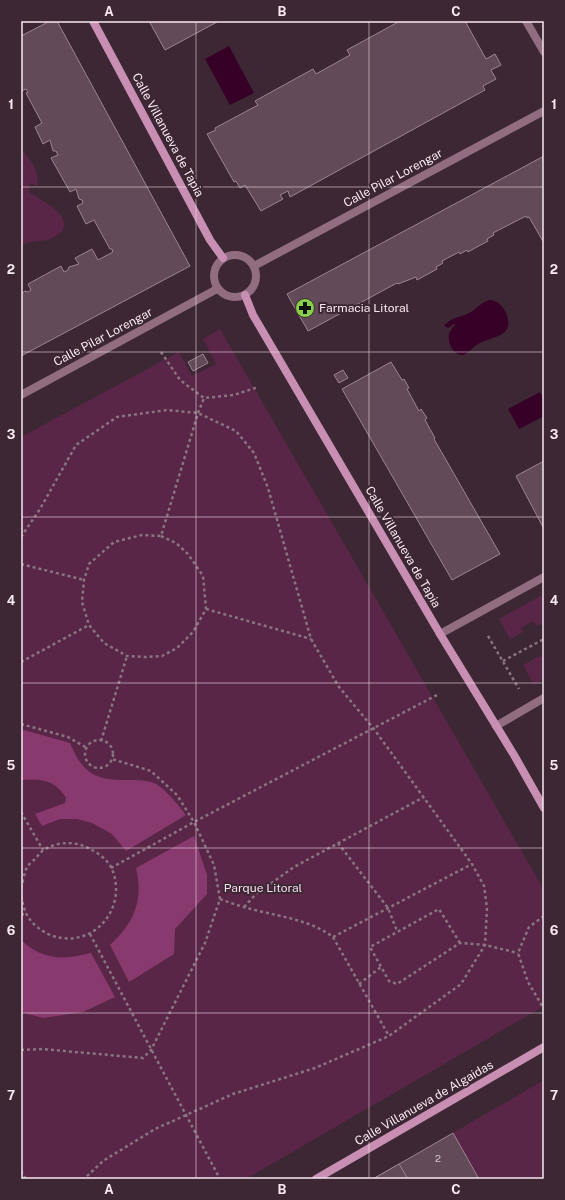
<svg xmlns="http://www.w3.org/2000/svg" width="565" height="1200" viewBox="0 0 565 1200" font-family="'Public Sans',sans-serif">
  <rect width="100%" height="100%" fill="#3d2734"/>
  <!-- green -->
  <g fill="#5a2648">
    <path d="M 21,149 C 32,163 39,168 37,186 L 30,183 L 29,192 C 39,199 70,213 63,229 C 60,234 56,236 51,239 C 41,242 30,239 21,247 Z"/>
    <path d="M 220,329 L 544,890 L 544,1006 L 246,1179 L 21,1179 L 21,437 L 179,352 L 192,376 L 216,364 L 203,339 Z"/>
    <path d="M 544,594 L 544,622 L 537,626 L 533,621 L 521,628 L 523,632 L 510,639 L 499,619 Z"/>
    <path d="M 544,654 L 544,679 L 534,685 L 523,665 Z"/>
    <path d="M 544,1080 L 544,1179 L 479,1179 L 453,1133 Z"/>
  </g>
  <!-- forest -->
  <g fill="#88396d">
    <path d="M 24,730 L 70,743 C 82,772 95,781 126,780 C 135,780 146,780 154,783 C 165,788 179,806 186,815 L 126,851 L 112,834 L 92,823 L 77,819 L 60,819 L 42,826 L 35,814 L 65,803 L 66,798 C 55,779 41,779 21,780 L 21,732 Z"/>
    <path d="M 194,836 L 207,875 L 207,894 L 175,929 L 174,954 L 129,982 L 110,945 C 134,923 144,900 136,868 Z"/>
    <path d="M 21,940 C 44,961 63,960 91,953 L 115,997 L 83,1012 L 43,1018 L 21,1012 Z"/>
  </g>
  <!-- water -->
  <g fill="#360027">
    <path d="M 229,46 L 254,93 L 230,105 L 205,59 Z"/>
    <path d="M 490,300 C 498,301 503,306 506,313 C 516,337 492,336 478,344 C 473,347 468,354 463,355 C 453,356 447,342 449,334 C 450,330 453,327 456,324 L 453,324 L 449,328 L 444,326 C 451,317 459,318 469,313 C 477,309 481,302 490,300 Z"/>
    <path d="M 540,392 L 544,399 L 544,416 L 519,429 L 508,409 Z"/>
  </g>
  <!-- building -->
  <g fill="#624a58" stroke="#9e8393">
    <path d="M 50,21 L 57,21 L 190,266 L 21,356 L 21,294 L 25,291 L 28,292 L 31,290 L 28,284 L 61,266 L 64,272 L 68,270 L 69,267 L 79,264 L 75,258 L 92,249 L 98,260 L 113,252 L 112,249 L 110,249 L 94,220 L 86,224 L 77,206 L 83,203 L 82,200 L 79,199 L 76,189 L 70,192 L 51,158 L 58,155 L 56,151 L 53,151 L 50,140 L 43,144 L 35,127 L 42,123 L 26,93 L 28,92 L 26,89 L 21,91 L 21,36 Z"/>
    <path d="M 149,21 L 219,21 L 165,50 Z"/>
    <path d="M 400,21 L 465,21 L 486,59 L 495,54 L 501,65 L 491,70 L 496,79 L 483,86 L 485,90 L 290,197 L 288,191 L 280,195 L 283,199 L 261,211 L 245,185 L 240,188 L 236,181 L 234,182 L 207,134 L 216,130 L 215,128 L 258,105 L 255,101 L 313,69 L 316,74 L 350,55 L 347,50 Z"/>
    <path d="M 544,156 L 544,243 L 529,217 L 527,218 L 526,216 L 493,233 L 494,235 L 487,239 L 488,241 L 475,248 L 468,252 L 467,250 L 460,254 L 459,252 L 442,261 L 443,263 L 436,267 L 437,269 L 417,280 L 416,277 L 398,284 L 397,283 L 308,331 L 287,294 Z"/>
    <path d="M 203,354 L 208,363 L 193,371 L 188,362 Z"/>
    <path d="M 391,362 L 402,380 L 404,379 L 409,388 L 407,389 L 419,411 L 421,409 L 427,418 L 425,420 L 435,438 L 434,439 L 500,554 L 452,580 L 342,389 Z"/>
    <path d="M 343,370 L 348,378 L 339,383 L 334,375 Z"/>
    <path d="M 544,461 L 544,529 L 516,476 Z"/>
    <path d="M 453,1133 L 479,1179 L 373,1179 L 420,1152 Z"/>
    <path d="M 399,1164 L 408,1179 L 373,1179 Z"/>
  </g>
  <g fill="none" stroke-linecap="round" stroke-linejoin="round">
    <!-- path -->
    <g stroke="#887580" stroke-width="2.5" stroke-dasharray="3 3" stroke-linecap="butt">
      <path d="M 161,352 L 180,380 L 204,398 L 234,395 L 258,387"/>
      <path d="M 161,536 L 176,543 L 188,554 L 203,576 L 206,609 L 193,632 L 177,648 L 162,656 L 146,657 L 127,656 L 104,643 L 89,625 L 82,602 L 84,580 L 89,564 L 114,542 L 142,535 L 161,536 L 198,413 L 204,398"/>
      <path d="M 21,537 L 40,509 L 76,445 L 117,417 L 167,410 L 198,413 L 236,431 L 254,453 L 268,488 L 311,639 L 339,687 L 374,729 L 472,864 L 484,886 L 487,908 L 485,945 L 461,984 L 389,1036 L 315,1068 L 233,1094 L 155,1129 L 103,1161 L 84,1179"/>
      <path d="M 21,564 L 84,580"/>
      <path d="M 206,609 L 311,639"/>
      <path d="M 488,636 L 519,689"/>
      <path d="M 503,661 L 544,639"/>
      <path d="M 21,662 L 89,625"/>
      <path d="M 21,724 L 68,737 L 87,748"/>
      <circle cx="99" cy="754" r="14"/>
      <path d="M 101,741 L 127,656"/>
      <path d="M 21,812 L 43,850"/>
      <path d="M 338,843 L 388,908 L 397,931"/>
      <path d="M 111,868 L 194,822 L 437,695"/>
      <path d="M 21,888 C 23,882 24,873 27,867 C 29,864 33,861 35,859 C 38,856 40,852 44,850 C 57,841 77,841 90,849 C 98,853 108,860 112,869 C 128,908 94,949 53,936 C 42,932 31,924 26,913 C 23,907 22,899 21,893"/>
      <path d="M 220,899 C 228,902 236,905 244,907 C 273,916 308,918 333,937 L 389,1036"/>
      <path d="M 244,907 L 256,894 L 294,867 L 424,797"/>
      <path d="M 21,915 L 26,913"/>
      <path d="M 544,916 L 529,927 L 518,953 L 528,982 L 544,1009"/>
      <path d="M 90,934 L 220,1179"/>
      <path d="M 333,937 L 472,864"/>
      <path d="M 460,943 L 439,909 L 370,947 L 389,981 L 397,984 L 460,943 L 485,945 L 518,953"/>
      <path d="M 359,984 L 381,967"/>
      <path d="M 21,1050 L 42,1049 L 143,1058 L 151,1050 L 205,943 L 220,899 L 214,865 L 194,822 L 177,795 L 151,771 L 112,759"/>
      <path d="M 21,1171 L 26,1179"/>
    </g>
    <!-- street -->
    <g stroke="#926d82" stroke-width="8">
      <path d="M 526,21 L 544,52"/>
      <circle cx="235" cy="276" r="21"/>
      <path d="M 254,266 L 544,111"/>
      <path d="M 21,395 L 217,289"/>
      <path d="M 440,634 L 544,577"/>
      <path d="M 496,726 L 544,698"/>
    </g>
    <!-- secondary -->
    <g stroke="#c98fb2" stroke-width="8">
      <path d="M 93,21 L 210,240 L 223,258"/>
      <path d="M 245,295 L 253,315 L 440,634 L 514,755 L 544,808"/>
      <path d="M 316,1179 L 544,1047"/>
    </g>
  </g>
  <!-- grid -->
  <path fill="none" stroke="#f8e9f1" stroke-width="1" stroke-opacity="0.55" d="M 196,21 L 196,1179M 369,21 L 369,1179M 21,187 L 544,187M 21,352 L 544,352M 21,517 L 544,517M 21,683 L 544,683M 21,848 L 544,848M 21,1013 L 544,1013"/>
  <!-- icons -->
  <defs>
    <symbol id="pharmacy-disc" viewBox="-11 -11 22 22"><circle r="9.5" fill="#88cf49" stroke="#3d2734"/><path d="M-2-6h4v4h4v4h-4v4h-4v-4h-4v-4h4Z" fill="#111"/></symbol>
  </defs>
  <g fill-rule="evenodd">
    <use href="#pharmacy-disc" x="294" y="297" width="22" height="22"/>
  </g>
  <g text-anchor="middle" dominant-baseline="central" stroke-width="4" stroke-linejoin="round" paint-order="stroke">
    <!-- number labels -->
    <g font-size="10" fill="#d2c1cb">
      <text x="438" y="1158">2</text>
    </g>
    <!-- street labels -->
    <g font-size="12" fill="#f8e9f1" stroke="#3d2734">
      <text transform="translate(168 135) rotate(62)">Calle Villanueva de Tapia</text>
      <text transform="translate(393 178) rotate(-28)">Calle Pilar Lorengar</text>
      <text transform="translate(103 337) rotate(-28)">Calle Pilar Lorengar</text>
      <text transform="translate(403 547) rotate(60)">Calle Villanueva de Tapia</text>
      <text transform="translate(424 1103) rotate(-30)">Calle Villanueva de Algaidas</text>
    </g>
    <!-- poi labels -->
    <g font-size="12" fill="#f8e9f1" stroke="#3d2734" text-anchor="start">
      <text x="319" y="308">Farmacia Litoral</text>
    </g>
    <!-- park labels -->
    <g font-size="12" fill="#f2dbe8" stroke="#3d2734">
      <text x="263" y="888">Parque Litoral</text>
    </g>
  </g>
  <!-- border -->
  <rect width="565" height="1200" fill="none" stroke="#3d2734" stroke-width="44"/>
  <rect x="22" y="22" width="521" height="1156" fill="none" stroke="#f8e9f1" stroke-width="1.5"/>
  <g font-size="13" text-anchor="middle" font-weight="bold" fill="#f8e9f1">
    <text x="109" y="16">A</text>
    <text x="282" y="16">B</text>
    <text x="456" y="16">C</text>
    <text x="11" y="109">1</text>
    <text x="554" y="109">1</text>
    <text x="11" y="274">2</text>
    <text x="554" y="274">2</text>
    <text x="11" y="439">3</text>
    <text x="554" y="439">3</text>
    <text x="11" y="605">4</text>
    <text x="554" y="605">4</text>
    <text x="11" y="770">5</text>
    <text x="554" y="770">5</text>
    <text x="11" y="935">6</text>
    <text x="554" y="935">6</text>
    <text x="11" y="1100">7</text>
    <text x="554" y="1100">7</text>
    <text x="109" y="1194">A</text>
    <text x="282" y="1194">B</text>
    <text x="456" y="1194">C</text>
  </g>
</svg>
